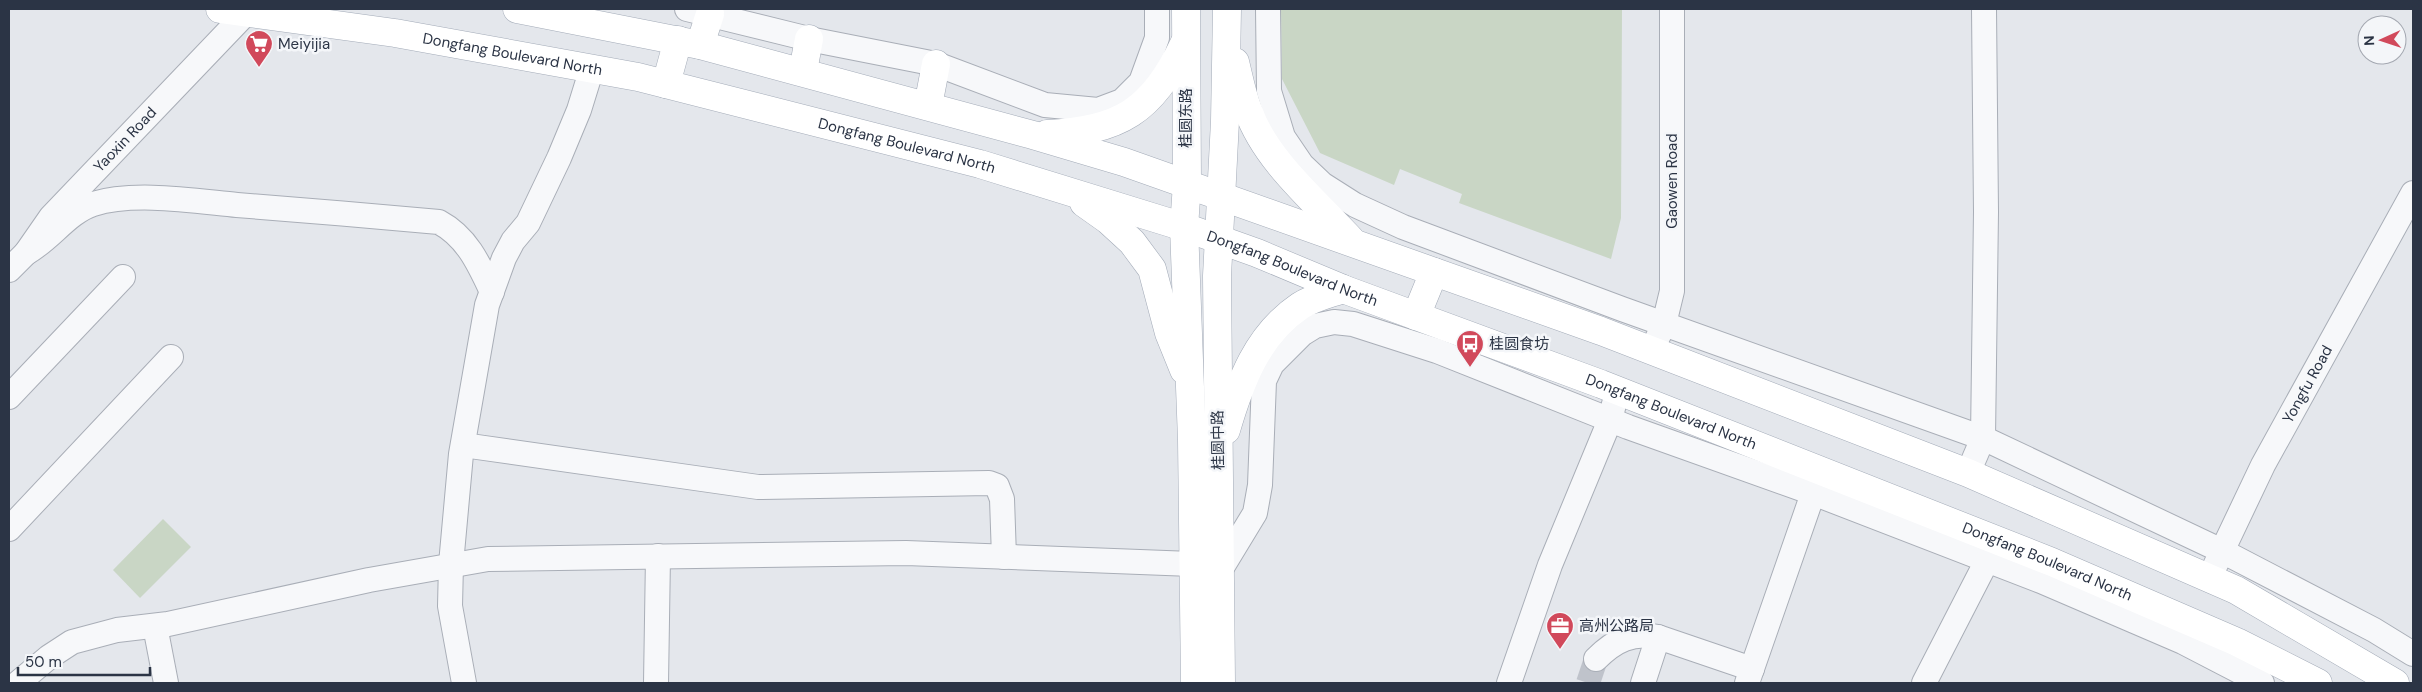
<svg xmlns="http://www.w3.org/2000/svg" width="2422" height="692" viewBox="0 0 2422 692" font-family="'DM Sans','Noto Sans SC',sans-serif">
  <rect width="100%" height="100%" fill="#e4e7ec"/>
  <!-- green -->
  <g fill="#c9d6c5">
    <path d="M 1281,9 L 1622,9 L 1621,218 L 1611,259 L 1459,203 L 1462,194 L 1400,169 L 1394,185 L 1320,153 L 1282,79 Z"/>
    <path d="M 163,519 L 191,547 L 140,598 L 113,570 Z"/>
  </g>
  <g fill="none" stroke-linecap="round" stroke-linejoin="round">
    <!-- minor-tunnel -->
    <path stroke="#bfc3cb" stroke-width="24" stroke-dasharray="24 12" stroke-linecap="butt" d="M 1588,683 L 1596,659"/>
    <defs>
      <g id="minor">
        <path d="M 687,9 L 809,39 L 936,64 L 1045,105 L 1098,110 L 1122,101 L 1141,82 L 1157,38 L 1157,9"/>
        <path d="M 1268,9 L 1269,91 L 1283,137 L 1302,165 L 1322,184 L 1355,205 L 1403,227 L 1622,309 L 1983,438 L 2222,551 L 2374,630 L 2413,654"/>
        <path d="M 26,253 C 50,240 68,212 93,204 C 134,191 195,201 237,205 C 304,210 372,216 439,222 C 467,237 479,264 492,292"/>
        <path id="s1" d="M 9,270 L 26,253 L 51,217 L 247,12"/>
        <path d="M 1657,339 L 1664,324 L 1672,291 L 1672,9"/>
        <path d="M 9,397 L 123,277"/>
        <path d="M 463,445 L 758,487 L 989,483 L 997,486 L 1002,499 L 1004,557"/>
        <path d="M 1968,473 L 1983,438 L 1986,212 L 1984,9"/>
        <path d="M 9,529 L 171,357"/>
        <path id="s2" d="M 2215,566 L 2263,465 L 2413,193"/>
        <path d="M 1221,569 L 1255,513 L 1260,485 L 1264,381 L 1272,364 L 1302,334 L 1315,326 L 1334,322 L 1353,324 L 1437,351 L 1628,427 L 1813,493 L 2041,581 L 2183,642 L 2262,683"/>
        <path d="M 155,626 L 166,683"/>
        <path d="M 1596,659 C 1615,640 1632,632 1658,637"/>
        <path d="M 18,683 L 49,657 L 72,642 L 117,630 L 168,624 L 369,580 L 488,559 L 906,553 L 1192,564"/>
        <path d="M 464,683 L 450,606 L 451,564 L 461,454 L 487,305 L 504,258 L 513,241 L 528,223 L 559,158 L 579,110 L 592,68"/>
        <path d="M 656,683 L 658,556"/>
        <path d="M 1509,683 L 1550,565 L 1610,420 L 1614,404"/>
        <path d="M 1643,683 L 1658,637 L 1752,669"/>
        <path d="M 1747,683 L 1818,479"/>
        <path d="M 1924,683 L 1994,547"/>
      </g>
      <g id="major">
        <path id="s3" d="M 220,9 L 395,33 L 638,77 L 980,164 L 1184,227 L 1257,253 L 1343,289 L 1601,384 L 2052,562 L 2237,642 L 2318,683"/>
        <path d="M 517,9 L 700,45 L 1033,135 L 1124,162 L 1601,331 L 1968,473 L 2236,590 L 2395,683"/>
        <path d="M 1186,9 L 1187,184 L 1184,227 L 1192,440 L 1195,683"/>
        <path d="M 700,45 L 710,14"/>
        <path d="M 1235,62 C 1239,78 1242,95 1248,110 C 1265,160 1316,202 1351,240"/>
        <path d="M 803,71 L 809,39"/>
        <path d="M 666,84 L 678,40"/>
        <path d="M 928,106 L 936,64"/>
        <path d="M 1047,134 C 1119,131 1153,111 1184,44"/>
        <path d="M 1084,203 L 1108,220 L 1132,242 L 1152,269 L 1169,333 L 1184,370"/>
        <path d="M 1416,316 L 1434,272"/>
        <path d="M 1226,430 C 1240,382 1257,335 1300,306 C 1312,298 1329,294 1343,289"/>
        <path d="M 1221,683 L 1217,276 L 1225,121 L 1227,9"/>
      </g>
    </defs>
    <!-- minor casing -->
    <use href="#minor" stroke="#a9aeb7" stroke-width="26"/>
    <!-- major casing -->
    <use href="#major" stroke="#a3abb8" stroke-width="29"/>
    <!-- minor -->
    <use href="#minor" stroke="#f7f8fa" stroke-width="24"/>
    <!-- major -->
    <use href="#major" stroke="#fff" stroke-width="28"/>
  </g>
  <!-- icons -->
  <defs>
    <symbol id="supermarket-pin" viewBox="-11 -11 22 30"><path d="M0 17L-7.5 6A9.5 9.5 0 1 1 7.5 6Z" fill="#d1495b" stroke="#f4f6f9"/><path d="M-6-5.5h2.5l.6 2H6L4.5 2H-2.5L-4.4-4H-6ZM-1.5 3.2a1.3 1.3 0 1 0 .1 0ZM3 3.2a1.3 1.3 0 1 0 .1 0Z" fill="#fff"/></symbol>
    <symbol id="bus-pin" viewBox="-11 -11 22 30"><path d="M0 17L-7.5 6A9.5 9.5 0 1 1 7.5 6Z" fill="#d1495b" stroke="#f4f6f9"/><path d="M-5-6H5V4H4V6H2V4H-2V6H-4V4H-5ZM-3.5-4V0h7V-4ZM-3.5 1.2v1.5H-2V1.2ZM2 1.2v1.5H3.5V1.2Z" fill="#fff"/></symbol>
    <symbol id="office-pin" viewBox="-11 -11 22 30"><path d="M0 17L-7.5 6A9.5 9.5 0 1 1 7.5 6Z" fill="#d1495b" stroke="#f4f6f9"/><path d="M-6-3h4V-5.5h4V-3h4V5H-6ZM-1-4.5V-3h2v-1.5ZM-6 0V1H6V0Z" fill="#fff"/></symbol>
  </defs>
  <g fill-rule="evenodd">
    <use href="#supermarket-pin" x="243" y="28" width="32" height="43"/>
    <use href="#bus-pin" x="1454" y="328" width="32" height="43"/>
    <use href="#office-pin" x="1544" y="610" width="32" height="43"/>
  </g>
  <g text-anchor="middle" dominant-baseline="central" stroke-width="5" stroke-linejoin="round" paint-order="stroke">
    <!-- poi labels -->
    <g font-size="15" fill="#2b3445" stroke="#f4f6f9" text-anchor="start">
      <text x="278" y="44">Meiyijia</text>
      <text x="1489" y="344">桂圆食坊</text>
      <text x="1579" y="626">高州公路局</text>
    </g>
    <!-- street labels -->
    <g font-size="15" fill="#2b3445" stroke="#f4f6f9">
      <text stroke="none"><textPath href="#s3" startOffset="296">Dongfang Boulevard North</textPath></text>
      <text transform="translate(1186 118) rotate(-90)">桂圆东路</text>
      <text stroke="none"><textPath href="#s1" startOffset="175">Yaoxin Road</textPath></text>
      <text stroke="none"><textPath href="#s3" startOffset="701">Dongfang Boulevard North</textPath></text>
      <text transform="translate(1672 181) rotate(-90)">Gaowen Road</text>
      <text stroke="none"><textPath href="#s3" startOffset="1106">Dongfang Boulevard North</textPath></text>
      <text stroke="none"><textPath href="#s2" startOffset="204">Yongfu Road</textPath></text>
      <text stroke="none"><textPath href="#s3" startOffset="1511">Dongfang Boulevard North</textPath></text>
      <text transform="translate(1218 440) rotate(-91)">桂圆中路</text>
      <text stroke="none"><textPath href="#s3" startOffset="1916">Dongfang Boulevard North</textPath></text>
    </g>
  </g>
  <!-- border -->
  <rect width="2422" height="692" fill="none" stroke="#2b3445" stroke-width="20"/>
  <!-- north arrow -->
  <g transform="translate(2382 40) rotate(267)"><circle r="24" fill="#f4f6f9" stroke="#a4a8b1"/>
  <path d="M0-4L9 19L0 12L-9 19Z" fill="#d1495b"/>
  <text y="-8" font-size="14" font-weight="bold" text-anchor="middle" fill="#2b3445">N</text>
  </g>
  <!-- scale -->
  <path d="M18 667v8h132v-8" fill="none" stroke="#2b3445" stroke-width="2.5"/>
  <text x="25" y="667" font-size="15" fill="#2b3445" stroke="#f4f6f9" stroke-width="4" paint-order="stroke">50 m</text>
</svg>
